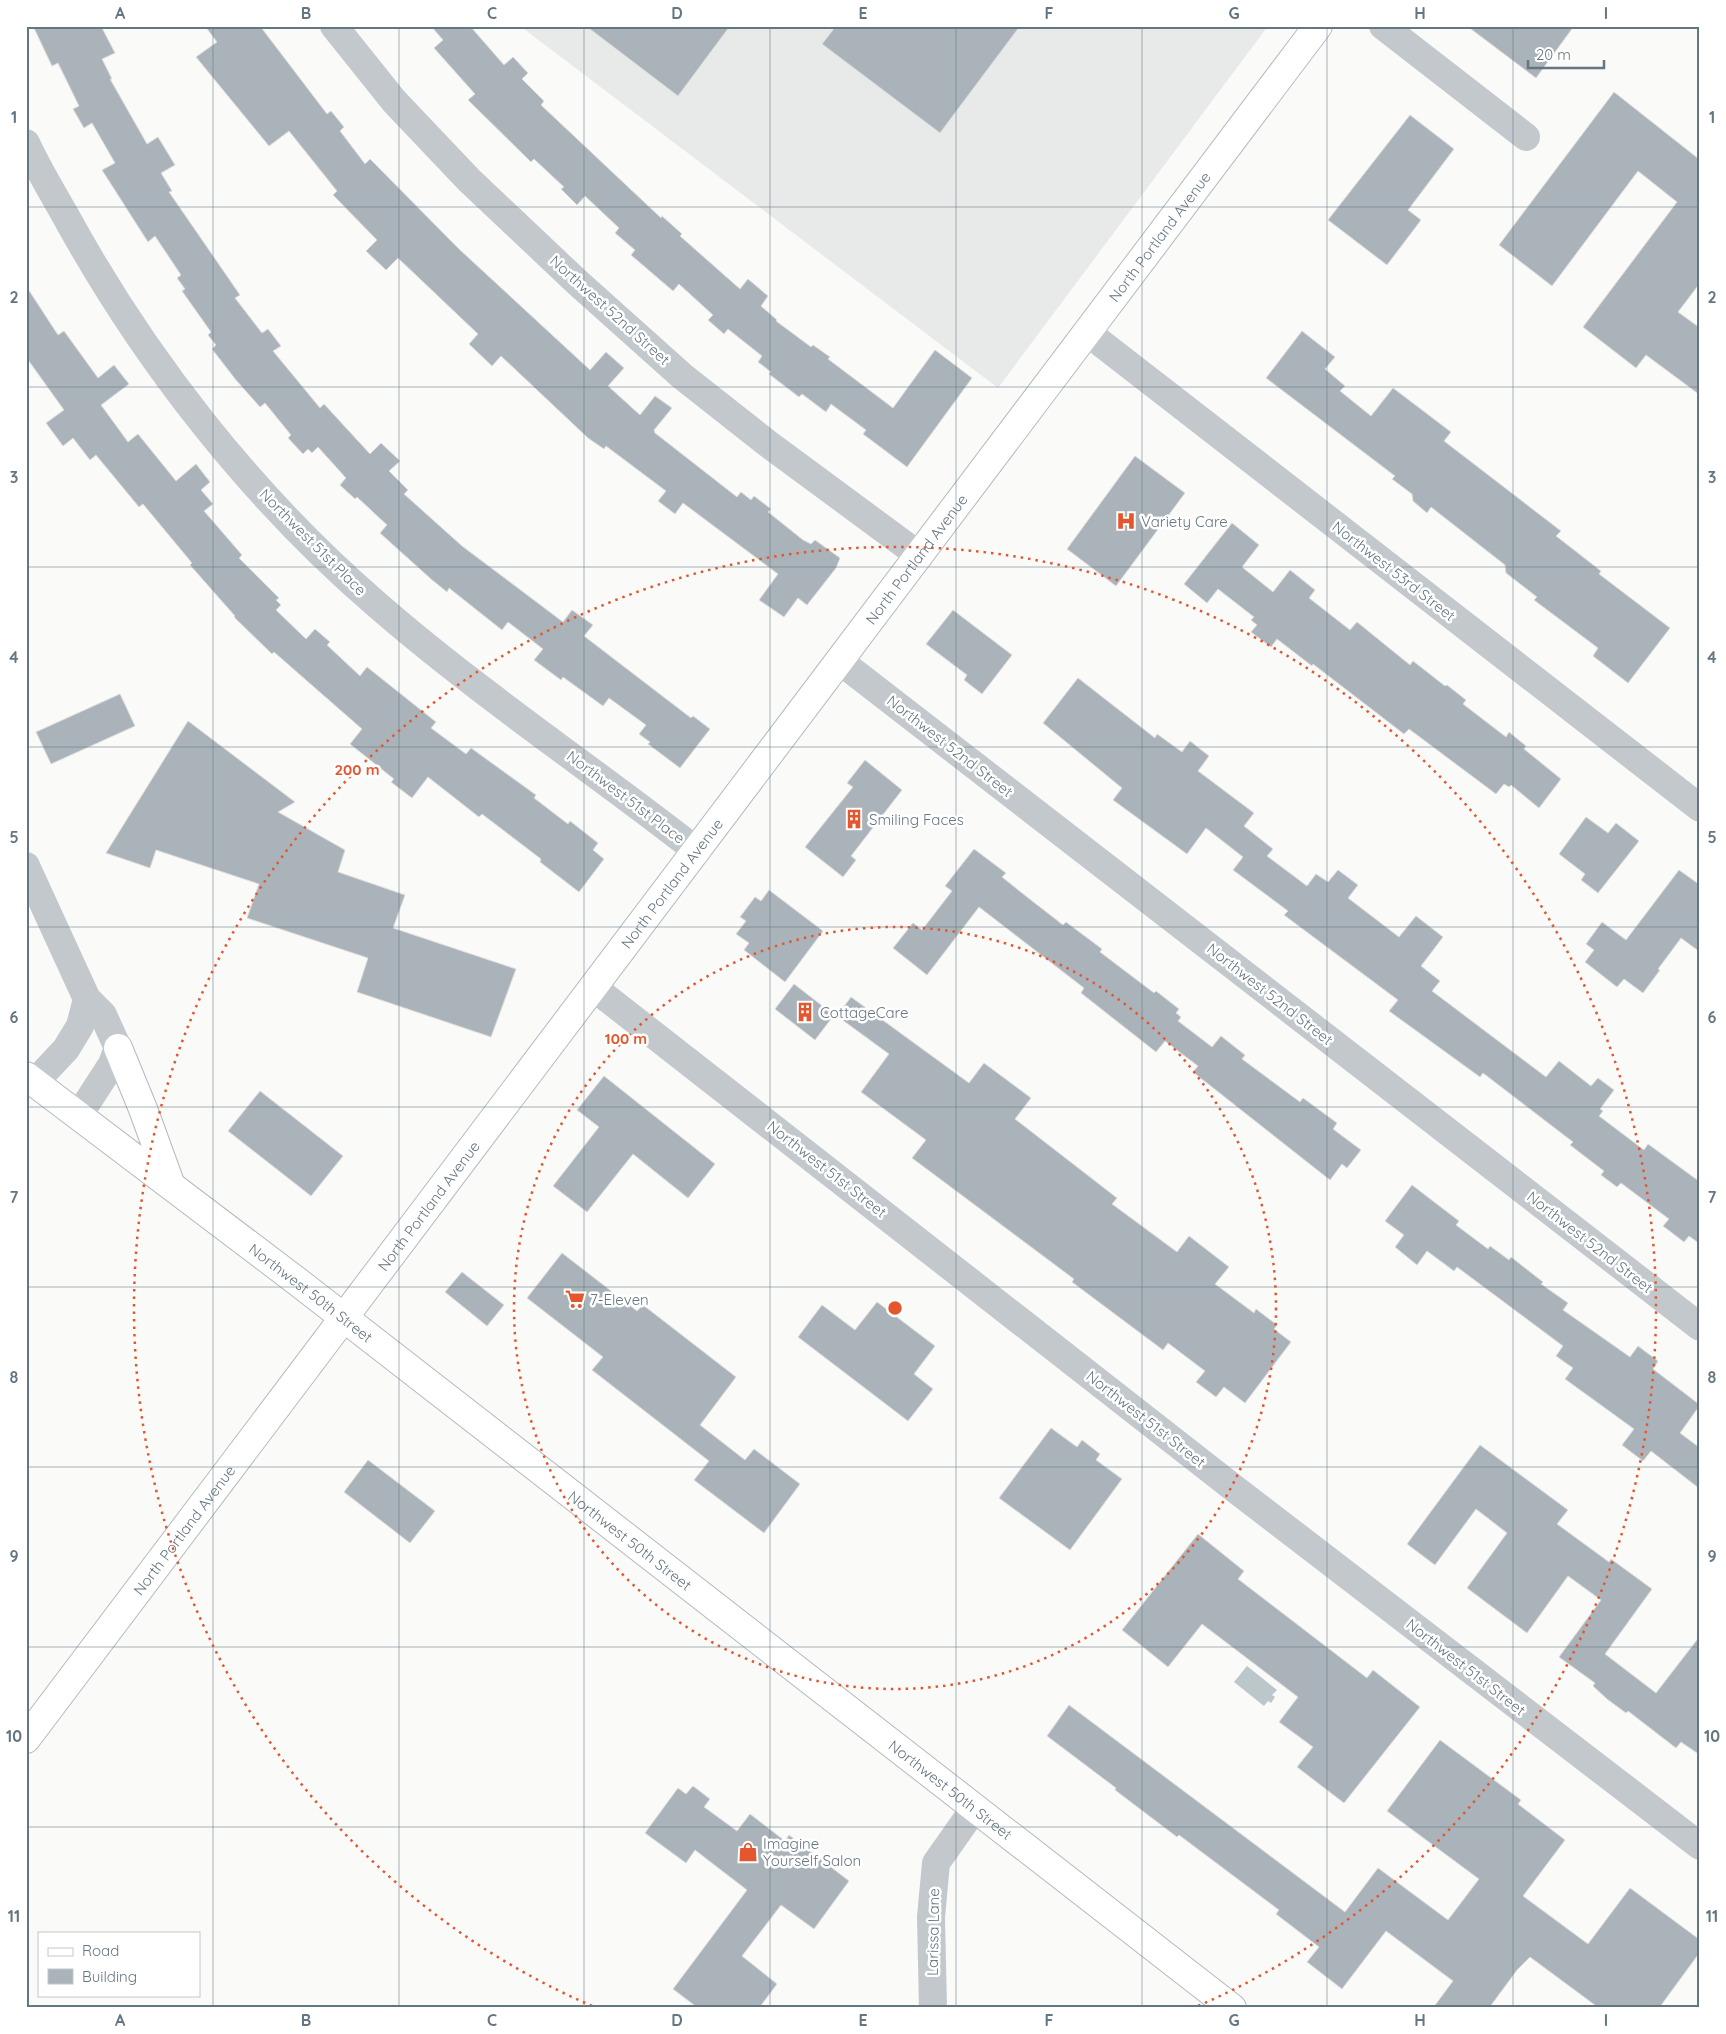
<svg xmlns="http://www.w3.org/2000/svg" width="1726" height="2034" viewBox="0 0 1726 2034" font-family="Quicksand,sans-serif">
  <rect width="100%" height="100%" fill="#fafaf8"/>
  <!-- built -->
  <path fill="#e8e9e9" d="M 520,26 L 1268,26 L 998,388 Z"/>
  <!-- water -->
  <path fill="#bbc7cb" d="M 1247,1666 L 1277,1690 L 1272,1695 L 1275,1697 L 1271,1703 L 1268,1701 L 1264,1706 L 1234,1682 Z"/>
  <!-- building -->
  <g fill="#aab3b9" stroke="#dcdcda">
    <path d="M 33,26 L 101,26 L 115,53 L 102,59 L 112,79 L 110,79 L 147,144 L 158,137 L 175,165 L 161,173 L 172,191 L 169,192 L 240,295 L 235,298 L 262,333 L 268,329 L 281,346 L 273,351 L 320,408 L 324,404 L 370,454 L 381,443 L 400,461 L 389,471 L 408,490 L 404,494 L 462,546 L 563,622 L 572,610 L 593,625 L 584,636 L 691,718 L 693,716 L 710,729 L 680,768 L 648,744 L 650,742 L 639,734 L 646,725 L 609,698 L 603,706 L 563,677 L 561,680 L 534,660 L 543,649 L 508,622 L 502,630 L 449,588 L 447,592 L 431,579 L 380,533 L 387,525 L 357,497 L 355,499 L 340,485 L 346,478 L 318,447 L 312,453 L 308,449 L 303,454 L 288,438 L 291,435 L 265,403 L 260,407 L 236,380 L 212,349 L 216,345 L 208,335 L 211,332 L 182,291 L 185,289 L 177,278 L 181,275 L 155,236 L 148,242 L 102,170 L 115,163 L 92,123 L 84,128 L 73,109 L 79,106 L 58,63 L 52,66 Z"/>
    <path d="M 205,26 L 260,26 L 327,114 L 331,111 L 344,127 L 340,131 L 365,164 L 370,159 L 459,249 L 590,370 L 606,352 L 624,368 L 608,386 L 640,415 L 655,396 L 672,408 L 654,430 L 655,433 L 737,497 L 741,492 L 751,500 L 754,496 L 771,509 L 768,512 L 803,540 L 811,544 L 815,540 L 840,558 L 836,568 L 807,605 L 798,598 L 784,617 L 759,600 L 778,574 L 683,503 L 675,514 L 658,501 L 666,491 L 606,446 L 604,449 L 588,438 L 501,356 L 492,366 L 469,344 L 478,334 L 398,258 L 386,270 L 366,251 L 377,240 L 333,195 L 337,191 L 289,131 L 269,146 L 196,57 L 217,42 Z"/>
    <path d="M 431,26 L 470,26 L 504,65 L 513,57 L 528,73 L 522,79 L 544,101 L 541,105 L 661,218 L 662,216 L 682,234 L 680,236 L 740,289 L 748,279 L 768,296 L 761,306 L 777,320 L 776,321 L 811,347 L 813,345 L 830,357 L 828,359 L 893,408 L 935,350 L 972,378 L 907,467 L 863,434 L 866,430 L 831,404 L 826,412 L 802,394 L 799,397 L 769,374 L 771,372 L 758,362 L 762,356 L 728,329 L 724,334 L 708,320 L 713,315 L 679,284 L 673,291 L 631,255 L 635,250 L 615,233 L 619,228 L 585,196 L 577,205 L 561,189 L 564,187 L 534,159 L 531,162 L 468,100 L 475,94 L 434,48 L 443,40 Z"/>
    <path d="M 586,26 L 730,26 L 678,96 Z"/>
    <path d="M 836,26 L 1020,26 L 940,133 L 822,44 Z"/>
    <path d="M 1467,26 L 1574,26 L 1536,78 Z"/>
    <path d="M 1614,92 L 1700,160 L 1700,283 L 1678,312 L 1700,328 L 1700,395 L 1646,355 L 1636,368 L 1583,327 L 1677,202 L 1638,171 L 1552,286 L 1499,245 Z"/>
    <path d="M 1410,115 L 1454,149 L 1408,210 L 1421,220 L 1387,265 L 1328,220 Z"/>
    <path d="M 26,286 L 58,335 L 64,331 L 98,378 L 114,365 L 129,384 L 101,405 L 128,442 L 138,434 L 176,481 L 196,464 L 210,482 L 201,490 L 213,504 L 204,511 L 242,555 L 239,558 L 279,598 L 276,600 L 281,605 L 276,610 L 306,639 L 315,629 L 330,642 L 327,645 L 360,676 L 367,667 L 436,722 L 431,728 L 466,754 L 471,748 L 536,795 L 534,798 L 568,824 L 570,821 L 598,843 L 593,850 L 604,859 L 579,892 L 540,862 L 541,859 L 482,814 L 479,817 L 428,777 L 412,798 L 391,782 L 394,779 L 350,744 L 362,729 L 274,652 L 272,654 L 234,617 L 235,616 L 190,565 L 192,563 L 143,504 L 139,507 L 96,455 L 90,460 L 73,438 L 63,446 L 46,423 L 64,410 L 26,357 Z"/>
    <path d="M 1302,331 L 1335,357 L 1325,369 L 1345,386 L 1340,391 L 1371,416 L 1393,388 L 1451,432 L 1444,441 L 1561,531 L 1556,536 L 1601,571 L 1599,574 L 1670,628 L 1628,683 L 1593,656 L 1598,648 L 1534,600 L 1537,597 L 1506,573 L 1505,565 L 1431,507 L 1427,513 L 1413,501 L 1412,494 L 1392,479 L 1395,476 L 1266,378 Z"/>
    <path d="M 1135,456 L 1185,493 L 1116,586 L 1067,549 Z"/>
    <path d="M 1232,523 L 1259,545 L 1242,567 L 1273,592 L 1290,570 L 1315,590 L 1309,598 L 1350,630 L 1357,622 L 1410,665 L 1413,661 L 1445,686 L 1447,685 L 1466,700 L 1463,704 L 1506,737 L 1509,732 L 1526,746 L 1524,749 L 1561,779 L 1539,808 L 1511,785 L 1509,787 L 1504,784 L 1496,794 L 1409,729 L 1404,734 L 1313,664 L 1312,666 L 1277,639 L 1271,647 L 1251,632 L 1257,625 L 1251,620 L 1254,617 L 1218,589 L 1207,603 L 1184,584 Z"/>
    <path d="M 953,610 L 1012,655 L 982,694 L 964,680 L 967,675 L 926,644 Z"/>
    <path d="M 1078,678 L 1155,738 L 1157,734 L 1182,752 L 1190,741 L 1209,756 L 1198,771 L 1254,813 L 1244,826 L 1273,849 L 1267,856 L 1307,886 L 1316,874 L 1328,882 L 1338,870 L 1358,885 L 1348,898 L 1399,937 L 1416,916 L 1443,937 L 1421,966 L 1440,981 L 1432,991 L 1546,1077 L 1559,1061 L 1591,1086 L 1598,1078 L 1614,1090 L 1600,1109 L 1603,1111 L 1599,1116 L 1644,1150 L 1648,1144 L 1700,1182 L 1700,1244 L 1689,1236 L 1684,1242 L 1663,1226 L 1669,1219 L 1621,1183 L 1617,1187 L 1601,1175 L 1604,1171 L 1570,1145 L 1573,1142 L 1483,1073 L 1480,1077 L 1389,1011 L 1398,1000 L 1284,915 L 1288,911 L 1233,870 L 1243,857 L 1206,828 L 1187,854 L 1113,800 L 1122,788 L 1043,723 Z"/>
    <path d="M 120,694 L 135,726 L 51,764 L 36,732 Z"/>
    <path d="M 188,721 L 295,802 L 278,812 L 345,850 L 338,872 L 405,895 L 393,928 L 516,969 L 491,1037 L 357,992 L 368,958 L 247,918 L 259,884 L 156,850 L 150,868 L 106,853 Z"/>
    <path d="M 865,760 L 902,790 L 851,856 L 856,860 L 843,877 L 805,847 L 853,787 L 847,783 Z"/>
    <path d="M 1586,817 L 1608,833 L 1616,823 L 1639,841 L 1598,893 L 1581,880 L 1585,874 L 1559,854 Z"/>
    <path d="M 974,849 L 1006,873 L 1002,877 L 1027,897 L 1063,925 L 1066,922 L 1102,949 L 1100,952 L 1154,993 L 1156,991 L 1179,1009 L 1176,1013 L 1181,1017 L 1178,1021 L 1212,1047 L 1221,1036 L 1245,1055 L 1242,1059 L 1300,1102 L 1303,1098 L 1337,1123 L 1333,1129 L 1361,1150 L 1347,1168 L 1342,1164 L 1330,1180 L 1193,1072 L 1198,1066 L 1165,1041 L 1156,1052 L 1081,993 L 1084,988 L 979,907 L 927,975 L 893,948 L 913,923 L 922,930 L 952,891 L 945,886 Z"/>
    <path d="M 1679,870 L 1700,885 L 1700,952 L 1681,938 L 1658,969 L 1660,970 L 1643,993 L 1624,979 L 1617,987 L 1585,962 L 1594,950 L 1586,944 L 1602,922 L 1626,940 Z"/>
    <path d="M 769,890 L 823,931 L 785,982 L 744,950 L 749,943 L 736,934 L 746,921 L 740,917 L 755,897 L 761,901 Z"/>
    <path d="M 794,984 L 834,1015 L 815,1040 L 775,1009 Z"/>
    <path d="M 851,997 L 969,1083 L 984,1063 L 1031,1098 L 1015,1119 L 1117,1198 L 1112,1204 L 1177,1252 L 1189,1236 L 1229,1267 L 1215,1284 L 1254,1313 L 1256,1309 L 1277,1325 L 1274,1329 L 1291,1342 L 1245,1403 L 1224,1387 L 1216,1397 L 1196,1382 L 1205,1371 L 1168,1343 L 1163,1350 L 1072,1282 L 1074,1279 L 912,1158 L 926,1140 L 861,1092 L 889,1054 L 837,1016 Z"/>
    <path d="M 604,1076 L 715,1164 L 688,1198 L 633,1154 L 587,1212 L 553,1186 L 599,1127 L 577,1110 Z"/>
    <path d="M 260,1091 L 343,1156 L 311,1196 L 228,1131 Z"/>
    <path d="M 1412,1185 L 1459,1221 L 1456,1225 L 1488,1249 L 1490,1246 L 1509,1260 L 1511,1257 L 1543,1282 L 1541,1284 L 1568,1303 L 1563,1310 L 1630,1357 L 1638,1346 L 1658,1361 L 1653,1369 L 1700,1405 L 1680,1433 L 1700,1448 L 1700,1489 L 1651,1451 L 1643,1461 L 1622,1445 L 1634,1429 L 1565,1379 L 1573,1368 L 1556,1356 L 1563,1346 L 1457,1267 L 1454,1271 L 1427,1251 L 1417,1265 L 1395,1247 L 1404,1235 L 1385,1221 Z"/>
    <path d="M 562,1253 L 637,1311 L 643,1305 L 736,1377 L 700,1425 L 745,1460 L 754,1449 L 800,1484 L 764,1533 L 694,1480 L 709,1461 L 592,1370 L 603,1357 L 527,1298 Z"/>
    <path d="M 462,1272 L 504,1305 L 487,1326 L 445,1292 Z"/>
    <path d="M 877,1302 L 935,1346 L 914,1374 L 933,1389 L 908,1421 L 798,1337 L 822,1305 L 855,1330 Z"/>
    <path d="M 1051,1428 L 1077,1447 L 1082,1440 L 1100,1454 L 1096,1460 L 1122,1479 L 1070,1550 L 999,1498 Z"/>
    <path d="M 1480,1445 L 1568,1510 L 1557,1524 L 1609,1562 L 1611,1559 L 1652,1589 L 1605,1654 L 1656,1693 L 1700,1636 L 1700,1755 L 1681,1742 L 1676,1748 L 1628,1711 L 1626,1713 L 1607,1699 L 1593,1686 L 1595,1683 L 1559,1657 L 1601,1600 L 1568,1576 L 1527,1633 L 1467,1588 L 1507,1533 L 1476,1509 L 1435,1565 L 1407,1544 Z"/>
    <path d="M 368,1460 L 435,1511 L 410,1543 L 344,1492 Z"/>
    <path d="M 1198,1534 L 1244,1571 L 1238,1579 L 1367,1678 L 1373,1670 L 1420,1707 L 1344,1803 L 1297,1767 L 1313,1747 L 1279,1722 L 1298,1697 L 1202,1624 L 1168,1667 L 1122,1630 Z"/>
    <path d="M 1069,1705 L 1345,1912 L 1378,1868 L 1448,1920 L 1479,1879 L 1387,1811 L 1440,1740 L 1521,1800 L 1518,1804 L 1565,1840 L 1523,1896 L 1588,1944 L 1630,1888 L 1700,1940 L 1700,1952 L 1659,2008 L 1599,2008 L 1530,1957 L 1517,1970 L 1489,2008 L 1433,2008 L 1453,1981 L 1386,1931 L 1342,1989 L 1307,1962 L 1319,1947 L 1276,1914 L 1279,1910 L 1179,1835 L 1177,1837 L 1115,1790 L 1116,1788 L 1047,1736 Z"/>
    <path d="M 693,1786 L 710,1799 L 704,1807 L 737,1831 L 750,1814 L 785,1841 L 789,1835 L 849,1881 L 814,1929 L 781,1905 L 742,1956 L 777,1984 L 759,2008 L 698,2008 L 673,1989 L 747,1890 L 695,1850 L 686,1863 L 645,1833 L 678,1788 L 686,1794 Z"/>
  </g>
  <g fill="none" stroke-linecap="round" stroke-linejoin="round">
    <defs>
      <g id="secondary">
        <path d="M 118,1048 L 143,1109 L 170,1183"/>
        <path id="s1" d="M 26,1076 L 298,1282 L 1232,2008"/>
        <path id="s2" d="M 26,1739 L 1318,26"/>
      </g>
    </defs>
    <!-- secondary casing -->
    <use href="#secondary" stroke="#b3babf" stroke-width="30"/>
    <!-- street -->
    <g stroke="#c3c8cc" stroke-width="28">
      <path d="M 334,26 L 394,101 L 469,180 L 577,282 L 682,376 L 767,443 L 920,556"/>
      <path d="M 1383,26 L 1526,137"/>
      <path d="M 26,143 C 37,167 51,190 64,213 C 143,358 250,495 375,603 C 477,692 591,768 697,851"/>
      <path d="M 1088,333 L 1700,808"/>
      <path d="M 841,662 L 1700,1327"/>
      <path d="M 26,866 L 87,999 L 103,1015 L 118,1048 L 112,1064 L 79,1115"/>
      <path d="M 594,988 L 1235,1489 L 1700,1846"/>
      <path d="M 35,1082 L 66,1049 L 80,1026 L 87,999"/>
      <path d="M 933,2008 L 931,1917 L 936,1863 L 974,1809"/>
    </g>
    <!-- secondary -->
    <use href="#secondary" stroke="#fff" stroke-width="28"/>
  </g>
  <!-- grid -->
  <path fill="none" stroke="#657683" stroke-width="1" stroke-opacity="0.55" d="M 213,26 L 213,2008M 399,26 L 399,2008M 584,26 L 584,2008M 770,26 L 770,2008M 956,26 L 956,2008M 1142,26 L 1142,2008M 1327,26 L 1327,2008M 1513,26 L 1513,2008M 26,207 L 1700,207M 26,387 L 1700,387M 26,567 L 1700,567M 26,747 L 1700,747M 26,927 L 1700,927M 26,1107 L 1700,1107M 26,1287 L 1700,1287M 26,1467 L 1700,1467M 26,1647 L 1700,1647M 26,1827 L 1700,1827"/>
  <!-- distance rings -->
  <g fill="none" stroke="#e4572e" stroke-width="2.5" stroke-dasharray="2.5 5">
    <circle cx="895" cy="1308" r="381"/>
    <path d="M592 2006A761 761 0 1 1 1198 2006"/>
  </g>
  <!-- icons -->
  <defs>
    <symbol id="hospital-bare" viewBox="-9 -9 18 18"><path d="M-5-5h3v3.5h4V-5h3V5h-3V1.5h-4V5h-3Z" fill="#e4572e" stroke="#fff" stroke-width="2.5" paint-order="stroke"/></symbol>
    <symbol id="building-bare" viewBox="-9 -9 18 18"><path d="M-4-6H4V6H1V3H-1V6H-4ZM-2.5-4.3h1.7v1.8h-1.7ZM.8-4.3h1.7v1.8H.8ZM-2.5-1h1.7V.8h-1.7ZM.8-1h1.7V.8H.8Z" fill="#e4572e" stroke="#fff" stroke-width="2.5" paint-order="stroke"/></symbol>
    <symbol id="supermarket-bare" viewBox="-9 -9 18 18"><path d="M-6-5.5h2.5l.6 2H6L4.5 2H-2.5L-4.4-4H-6ZM-1.5 3.2a1.3 1.3 0 1 0 .1 0ZM3 3.2a1.3 1.3 0 1 0 .1 0Z" fill="#e4572e" stroke="#fff" stroke-width="2.5" paint-order="stroke"/></symbol>
    <symbol id="shop-bare" viewBox="-9 -9 18 18"><path d="M-5-2.5h2.3a2.7 3.5 0 0 1 5.4 0H5L5.5 6h-11ZM-1.5-2.5h3a1.5 2.3 0 0 0-3 0Z" fill="#e4572e" stroke="#fff" stroke-width="2.5" paint-order="stroke"/></symbol>
  </defs>
  <g fill-rule="evenodd">
    <use href="#hospital-bare" x="1112" y="507" width="28" height="28"/>
    <use href="#building-bare" x="840" y="805" width="28" height="28"/>
    <use href="#building-bare" x="791" y="998" width="28" height="28"/>
    <use href="#supermarket-bare" x="561" y="1285" width="28" height="28"/>
    <use href="#shop-bare" x="734" y="1838" width="28" height="28"/>
  </g>
  <g text-anchor="middle" dominant-baseline="central" stroke-width="5" stroke-linejoin="round" paint-order="stroke">
    <!-- street labels -->
    <g font-size="15" fill="#657683" stroke="#fff">
      <text stroke="none"><textPath href="#s2" startOffset="1882">North Portland Avenue</textPath></text>
      <text transform="translate(610 310) rotate(42)">Northwest 52nd Street</text>
      <text transform="translate(313 542) rotate(45)">Northwest 51st Place</text>
      <text stroke="none"><textPath href="#s2" startOffset="1478">North Portland Avenue</textPath></text>
      <text transform="translate(1394 571) rotate(38)">Northwest 53rd Street</text>
      <text transform="translate(950 746) rotate(38)">Northwest 52nd Street</text>
      <text transform="translate(626 797) rotate(37)">Northwest 51st Place</text>
      <text stroke="none"><textPath href="#s2" startOffset="1072">North Portland Avenue</textPath></text>
      <text transform="translate(1270 994) rotate(38)">Northwest 52nd Street</text>
      <text transform="translate(827 1169) rotate(38)">Northwest 51st Street</text>
      <text stroke="none"><textPath href="#s2" startOffset="668">North Portland Avenue</textPath></text>
      <text transform="translate(1590 1242) rotate(38)">Northwest 52nd Street</text>
      <text stroke="none"><textPath href="#s1" startOffset="358">Northwest 50th Street</textPath></text>
      <text transform="translate(1146 1419) rotate(38)">Northwest 51st Street</text>
      <text stroke="none"><textPath href="#s2" startOffset="262">North Portland Avenue</textPath></text>
      <text stroke="none"><textPath href="#s1" startOffset="762">Northwest 50th Street</textPath></text>
      <text transform="translate(1466 1667) rotate(38)">Northwest 51st Street</text>
      <text stroke="none"><textPath href="#s1" startOffset="1168">Northwest 50th Street</textPath></text>
      <text transform="translate(933 1932) rotate(-89)">Larissa Lane</text>
    </g>
    <!-- poi labels -->
    <g font-size="15" fill="#657683" stroke="#fff" text-anchor="start">
      <text x="1141" y="521">Variety Care</text>
      <text x="869" y="819">Smiling Faces</text>
      <text x="820" y="1012">CottageCare</text>
      <text x="590" y="1299">7-Eleven</text>
      <text x="763" y="1843">Imagine<tspan x="763" dy="17">Yourself Salon</tspan></text>
    </g>
  </g>
  <circle cx="895" cy="1308" r="8" fill="#e4572e" stroke="#fff" stroke-width="2.5"/>
  <g font-size="15" text-anchor="middle" font-weight="bold" fill="#e4572e" stroke="#fff" stroke-width="5" stroke-linejoin="round" paint-order="stroke">
    <text x="357" y="775">200 m</text>
    <text x="626" y="1044">100 m</text>
  </g>
  <!-- border -->
  <rect width="1726" height="2034" fill="none" stroke="#ffffff" stroke-width="55"/>
  <!-- legend -->
  <rect x="38" y="1932" width="162" height="65" fill="#ffffff" stroke="#c1c8cd"/>
  <rect x="48" y="1948" width="25" height="8" fill="#ffffff" stroke="#c1c8cd"/>
  <text x="82" y="1956" font-size="15" fill="#657683">Road</text>
  <rect x="48" y="1969" width="25" height="15" fill="#aab3b9" stroke="#c1c8cd"/>
  <text x="82" y="1982" font-size="15" fill="#657683">Building</text>
  <!-- scale -->
  <path d="M1528 60v8h76v-8" fill="none" stroke="#657683" stroke-width="2.5"/>
  <text x="1536" y="60" font-size="15" fill="#657683" stroke="#ffffff" stroke-width="4" paint-order="stroke">20 m</text>
  <rect x="28" y="28" width="1670" height="1978" fill="none" stroke="#657683" stroke-width="2"/>
  <g font-size="16" text-anchor="middle" font-weight="bold" fill="#657683">
    <text x="120" y="19">A</text>
    <text x="306" y="19">B</text>
    <text x="492" y="19">C</text>
    <text x="677" y="19">D</text>
    <text x="863" y="19">E</text>
    <text x="1049" y="19">F</text>
    <text x="1234" y="19">G</text>
    <text x="1420" y="19">H</text>
    <text x="1606" y="19">I</text>
    <text x="14" y="123">1</text>
    <text x="1712" y="123">1</text>
    <text x="14" y="303">2</text>
    <text x="1712" y="303">2</text>
    <text x="14" y="483">3</text>
    <text x="1712" y="483">3</text>
    <text x="14" y="663">4</text>
    <text x="1712" y="663">4</text>
    <text x="14" y="843">5</text>
    <text x="1712" y="843">5</text>
    <text x="14" y="1023">6</text>
    <text x="1712" y="1023">6</text>
    <text x="14" y="1203">7</text>
    <text x="1712" y="1203">7</text>
    <text x="14" y="1383">8</text>
    <text x="1712" y="1383">8</text>
    <text x="14" y="1562">9</text>
    <text x="1712" y="1562">9</text>
    <text x="14" y="1742">10</text>
    <text x="1712" y="1742">10</text>
    <text x="14" y="1922">11</text>
    <text x="1712" y="1922">11</text>
    <text x="120" y="2026">A</text>
    <text x="306" y="2026">B</text>
    <text x="492" y="2026">C</text>
    <text x="677" y="2026">D</text>
    <text x="863" y="2026">E</text>
    <text x="1049" y="2026">F</text>
    <text x="1234" y="2026">G</text>
    <text x="1420" y="2026">H</text>
    <text x="1606" y="2026">I</text>
  </g>
</svg>
